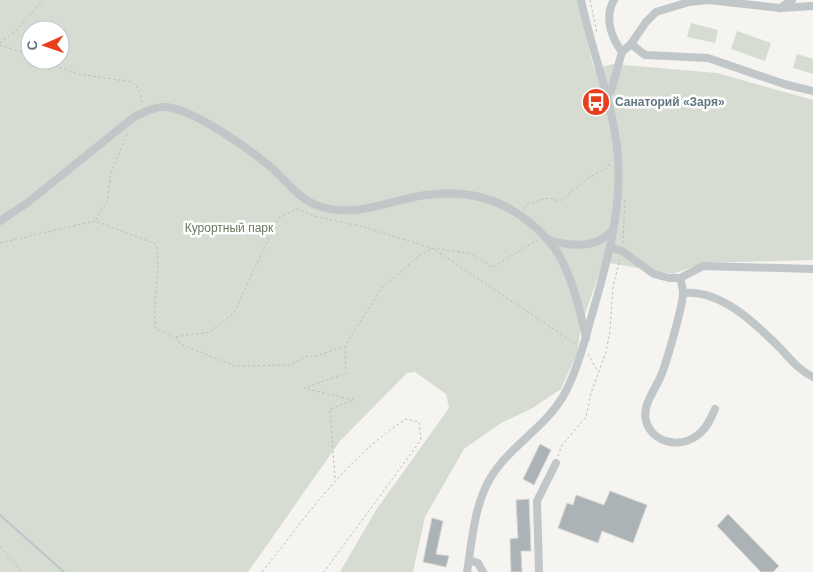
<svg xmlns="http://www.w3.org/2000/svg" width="813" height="572" viewBox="0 0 813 572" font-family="Helvetica,sans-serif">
  <rect width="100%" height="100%" fill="#f5f4f0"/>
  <!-- green -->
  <g fill="#d6dcd1" fill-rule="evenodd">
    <path d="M 0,0 L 577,0 L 594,69 L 613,64 L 717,73 L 813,100 L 813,260 L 703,263 L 673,274 L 603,262 L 581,326 L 577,353 L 561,389 L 531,409 L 501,423 L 464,449 L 425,517 L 413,572 L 340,572 L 376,510 L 449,408 L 446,394 L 415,372 L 407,373 L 340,441 L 248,572 L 0,572 ZM 30,30 L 60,30 L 60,60 L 30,60 Z"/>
    <path d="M 691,23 L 718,30 L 715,43 L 687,37 Z"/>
    <path d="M 737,31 L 771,43 L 765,61 L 731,49 Z"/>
    <path d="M 797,54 L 813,59 L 813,74 L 793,68 Z"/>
  </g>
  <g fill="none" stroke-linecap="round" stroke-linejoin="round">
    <!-- stream -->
    <path stroke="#b9c7ca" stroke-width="2" d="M 0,515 L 64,572"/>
  </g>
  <!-- building -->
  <g fill="#abb3b7" stroke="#d6d6d3">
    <path d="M 540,444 L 551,450 L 534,485 L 523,479 Z"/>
    <path d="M 610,491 L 647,505 L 633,543 L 602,531 L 598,543 L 558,528 L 567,503 L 573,505 L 576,495 L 604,505 Z"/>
    <path d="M 529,499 L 531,551 L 521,551 L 522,572 L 511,572 L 510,539 L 518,538 L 516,500 Z"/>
    <path d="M 728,514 L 779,566 L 773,572 L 761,572 L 717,526 Z"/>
    <path d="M 432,518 L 443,521 L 436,554 L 449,556 L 446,567 L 423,562 Z"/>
  </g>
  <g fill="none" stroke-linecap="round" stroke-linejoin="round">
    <!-- path -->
    <g stroke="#bbbdbf" stroke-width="1" stroke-dasharray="2.5 2.5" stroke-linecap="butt">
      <path d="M 590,0 L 597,33"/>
      <path d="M 0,43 L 15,32 L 43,0"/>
      <path d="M 0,45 L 30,55"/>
      <path d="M 41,60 L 78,74 L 132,82 L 138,88 L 143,104"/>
      <path d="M 524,209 L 528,204 L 548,198 L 560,201 L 587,179 L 608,167 L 611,160"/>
      <path d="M 96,220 L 107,201 L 111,172 L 128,132"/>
      <path d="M 0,243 L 95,221 L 156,244 C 162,275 151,299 156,329 L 175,337 L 210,332 L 234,313 L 278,218 L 297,209 L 318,217 L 360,226 L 432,248 L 576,344"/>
      <path d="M 623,243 L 625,199"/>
      <path d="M 176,337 L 180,344 L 235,366 L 290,365 L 306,356 L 314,357 L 345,346 L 381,289 L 416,258 L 432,248 L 468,253 L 493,267 L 537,240"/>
      <path d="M 588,354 L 597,370"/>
      <path d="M 558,456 L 562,445 L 586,417 L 591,393 L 606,352 L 610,331 L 613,286 L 620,259"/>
      <path d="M 335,478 L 330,409 L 354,400 L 304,388 L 346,373 L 345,347"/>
      <path d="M 0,546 L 22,572"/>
      <path d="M 262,572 C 306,517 346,458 406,419 L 419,422 L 421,440 L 324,572"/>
    </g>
    <!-- minor -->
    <g stroke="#c1c6c8" stroke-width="8">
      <path d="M 614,0 C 604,17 611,37 622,52"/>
      <path d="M 780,8 L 792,0"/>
      <path d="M 631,44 L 645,55 L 708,58 L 784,84 L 813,91"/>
      <path d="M 606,95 L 611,91 L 622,52 L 631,44 L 646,22 L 656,12 L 689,2 L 709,0 L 780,8 L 813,6"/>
      <path d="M 0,221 L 27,203 L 134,117 C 143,112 156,106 166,107 C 194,109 252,151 273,169 C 286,181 300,199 316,205 C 355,220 387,200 426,195 C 475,188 515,203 548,240 C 569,263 580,308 586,338"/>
      <path d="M 548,240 C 570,246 598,250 613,229"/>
      <path d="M 610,247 L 622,251 L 654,274 L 669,278 L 680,278 L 703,266 L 813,269"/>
      <path d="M 680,278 C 681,282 683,288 683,293 C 683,305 666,365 660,378 C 654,391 642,406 646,421 C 653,444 681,449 699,434 C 707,428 711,418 715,409"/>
      <path d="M 683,293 C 721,289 756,324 781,349 C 792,361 799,370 813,377"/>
      <path d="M 469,560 L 478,563 L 483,572"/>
      <path d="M 467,572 C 472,541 474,505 491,477 C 511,444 550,425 567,389 C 578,367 585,341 591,318 C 606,266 622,212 618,158 C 614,104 592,53 581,0"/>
      <path d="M 539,572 L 537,501 L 556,463"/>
    </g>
  </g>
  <!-- icons -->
  <defs>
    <symbol id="bus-disc" viewBox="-11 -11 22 22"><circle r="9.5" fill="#e83e1d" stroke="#fff"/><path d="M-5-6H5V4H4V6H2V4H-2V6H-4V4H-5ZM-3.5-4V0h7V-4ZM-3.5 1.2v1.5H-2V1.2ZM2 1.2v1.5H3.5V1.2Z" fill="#fff"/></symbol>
  </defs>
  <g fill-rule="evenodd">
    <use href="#bus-disc" x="580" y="86" width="32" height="32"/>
  </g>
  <g text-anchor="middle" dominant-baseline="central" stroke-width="5" stroke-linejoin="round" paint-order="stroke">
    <!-- poi labels -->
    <g font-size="12" font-weight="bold" fill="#627682" stroke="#fff" text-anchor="start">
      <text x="615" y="102">Санаторий «Заря»</text>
    </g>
    <!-- park labels -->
    <g font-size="12" fill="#687961" stroke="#fff">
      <text x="229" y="228">Курортный парк</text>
    </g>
  </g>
  <!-- north arrow -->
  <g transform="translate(45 45) rotate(268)"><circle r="24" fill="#ffffff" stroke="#c0c8cd"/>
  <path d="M0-4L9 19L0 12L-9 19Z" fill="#e83e1d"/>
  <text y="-8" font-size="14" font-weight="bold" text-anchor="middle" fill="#627682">С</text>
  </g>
</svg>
